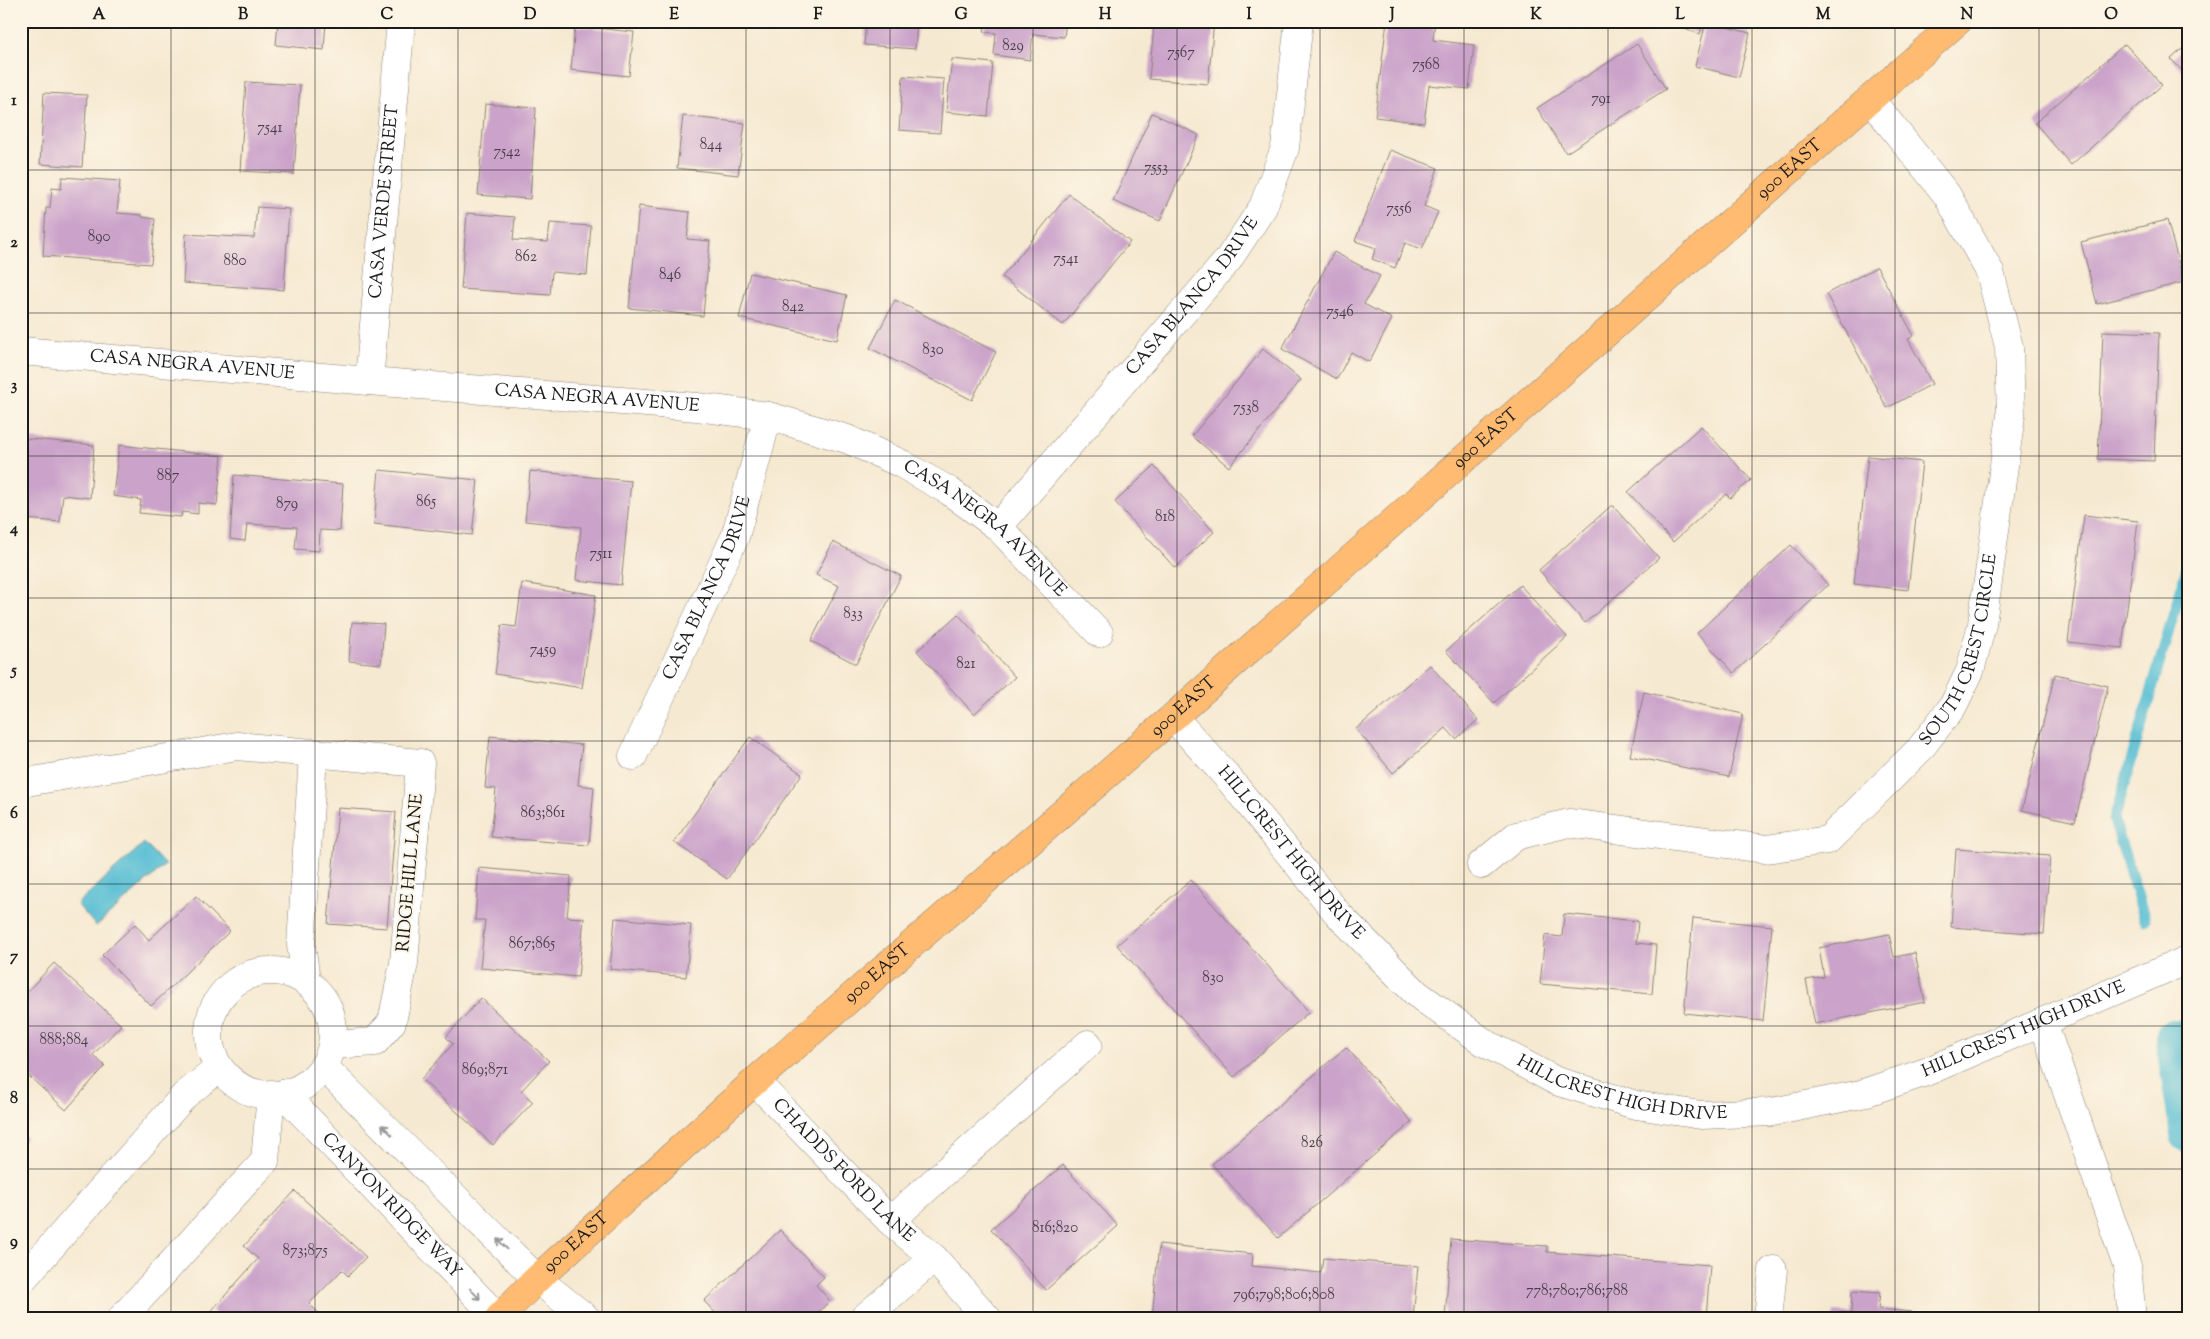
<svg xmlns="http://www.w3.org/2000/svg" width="2210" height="1339" viewBox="0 0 2210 1339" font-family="'Sorts Mill Goudy',serif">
  <rect width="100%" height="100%" fill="#fcf5e5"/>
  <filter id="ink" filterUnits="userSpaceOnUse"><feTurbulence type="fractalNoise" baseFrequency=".02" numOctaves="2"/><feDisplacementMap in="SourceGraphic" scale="10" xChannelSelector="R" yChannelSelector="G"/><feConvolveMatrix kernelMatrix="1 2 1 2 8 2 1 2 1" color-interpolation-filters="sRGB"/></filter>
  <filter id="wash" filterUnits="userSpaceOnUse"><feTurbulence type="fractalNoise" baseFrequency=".0096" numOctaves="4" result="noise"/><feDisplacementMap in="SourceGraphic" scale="20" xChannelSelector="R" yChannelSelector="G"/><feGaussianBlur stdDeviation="1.12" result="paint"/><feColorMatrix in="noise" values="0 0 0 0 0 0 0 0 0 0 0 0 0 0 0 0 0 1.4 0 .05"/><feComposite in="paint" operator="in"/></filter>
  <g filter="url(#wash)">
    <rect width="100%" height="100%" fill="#f6e9d1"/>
    <!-- water -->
    <path fill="#55bdd3" stroke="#386c78" d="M 144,843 L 165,865 L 96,926 L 77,904 Z"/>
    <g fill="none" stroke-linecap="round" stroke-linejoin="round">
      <!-- stream -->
      <path stroke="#55bdd3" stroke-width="11" d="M 2145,920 L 2114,820 L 2189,561"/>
      <!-- canal -->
      <path stroke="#55bdd3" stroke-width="38" d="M 2174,1038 L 2189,1134"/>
    </g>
    <g id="blocks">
      <!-- building -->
      <g fill="#cba3ca">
        <path d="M 278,21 L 326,21 L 324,50 L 276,45 Z"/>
        <path d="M 866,21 L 917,21 L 915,49 L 864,45 Z"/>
        <path d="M 986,21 L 1066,21 L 1064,37 L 1033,34 L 1030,60 L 994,55 L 996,33 L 984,32 Z"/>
        <path d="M 1132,21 L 1157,21 L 1157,25 L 1168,26 L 1169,21 L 1214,21 L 1208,84 L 1149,79 L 1154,25 Z"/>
        <path d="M 1387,21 L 1435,21 L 1433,40 L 1474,45 L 1469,89 L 1429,85 L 1424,123 L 1375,117 Z"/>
        <path d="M 1658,21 L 1703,21 L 1700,34 Z"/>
        <path d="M 1706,22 L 1750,33 L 1739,77 L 1695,66 Z"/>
        <path d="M 575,26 L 634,32 L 629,76 L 571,70 Z"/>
        <path d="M 2189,43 L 2189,78 L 2171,59 Z"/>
        <path d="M 1637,44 L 1666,89 L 1566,153 L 1537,108 Z"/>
        <path d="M 2125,44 L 2162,85 L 2071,165 L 2035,123 Z"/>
        <path d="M 952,59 L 993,63 L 988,116 L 946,112 Z"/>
        <path d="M 903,76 L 944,79 L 940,133 L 899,130 Z"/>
        <path d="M 246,82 L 300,85 L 294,174 L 240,171 Z"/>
        <path d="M 44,93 L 87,95 L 82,167 L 40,164 Z"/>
        <path d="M 485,104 L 536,108 L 530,199 L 478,195 Z"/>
        <path d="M 1152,113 L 1199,135 L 1160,221 L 1113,201 Z"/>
        <path d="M 683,116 L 745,123 L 738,175 L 677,168 Z"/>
        <path d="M 1390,150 L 1438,168 L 1424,206 L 1438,212 L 1422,249 L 1405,243 L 1395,268 L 1372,259 L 1376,248 L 1355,241 Z"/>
        <path d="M 62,177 L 120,181 L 117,213 L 142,215 L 142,217 L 155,219 L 151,264 L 43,256 L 46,208 L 50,208 L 52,188 L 61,189 Z"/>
        <path d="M 1069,194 L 1130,242 L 1063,325 L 1002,277 Z"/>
        <path d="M 639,206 L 690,212 L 687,239 L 710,241 L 703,316 L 629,308 Z"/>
        <path d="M 257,207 L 289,209 L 284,290 L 183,283 L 186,234 L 254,238 Z"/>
        <path d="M 467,213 L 515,217 L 513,240 L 548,242 L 550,223 L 591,226 L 587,275 L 552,272 L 550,295 L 461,289 Z"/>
        <path d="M 2167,220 L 2184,282 L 2097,304 L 2081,242 Z"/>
        <path d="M 1334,252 L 1380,276 L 1364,304 L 1392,319 L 1369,362 L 1351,352 L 1337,379 L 1282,349 Z"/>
        <path d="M 1877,267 L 1914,336 L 1908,339 L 1932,384 L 1887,408 L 1826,294 Z"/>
        <path d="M 750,273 L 847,295 L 837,340 L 739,318 Z"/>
        <path d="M 895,300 L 996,352 L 972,400 L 870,348 Z"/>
        <path d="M 2103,331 L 2159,333 L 2154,461 L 2098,459 Z"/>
        <path d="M 1263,349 L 1301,380 L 1229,467 L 1192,436 Z"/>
        <path d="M 1701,426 L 1751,480 L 1730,498 L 1726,494 L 1673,542 L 1628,492 Z"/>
        <path d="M 21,438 L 94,445 L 90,498 L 63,495 L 60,522 L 25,519 L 23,546 Z"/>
        <path d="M 119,445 L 222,456 L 217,505 L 198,503 L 198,514 L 182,512 L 181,517 L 139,513 L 141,500 L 113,496 Z"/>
        <path d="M 1868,456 L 1922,462 L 1908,590 L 1854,584 Z"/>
        <path d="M 1154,466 L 1214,532 L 1175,568 L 1115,502 Z"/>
        <path d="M 379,470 L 478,480 L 472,535 L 374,524 Z"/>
        <path d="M 530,471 L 631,481 L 621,585 L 576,580 L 581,527 L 525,521 Z"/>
        <path d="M 234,475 L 343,484 L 340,531 L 320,530 L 319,551 L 295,549 L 297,527 L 247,524 L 245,541 L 230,539 Z"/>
        <path d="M 1612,505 L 1659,558 L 1585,623 L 1539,570 Z"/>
        <path d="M 2084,515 L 2138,521 L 2122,648 L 2068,642 Z"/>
        <path d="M 833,542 L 901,576 L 856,664 L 811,641 L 839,586 L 816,575 Z"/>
        <path d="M 1791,545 L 1828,585 L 1734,673 L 1697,633 Z"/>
        <path d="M 522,583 L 596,595 L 582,688 L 495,674 L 502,625 L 516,627 Z"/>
        <path d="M 1520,585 L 1567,637 L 1494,703 L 1446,651 Z"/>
        <path d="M 958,614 L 1015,677 L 974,714 L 917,651 Z"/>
        <path d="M 352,622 L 384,624 L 381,664 L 349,661 Z"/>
        <path d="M 1430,665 L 1478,720 L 1456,739 L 1446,728 L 1393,773 L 1356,729 Z"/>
        <path d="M 2055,674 L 2108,686 L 2075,822 L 2022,810 Z"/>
        <path d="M 1644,692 L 1743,714 L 1729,777 L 1630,756 Z"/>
        <path d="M 490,736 L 582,745 L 578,785 L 594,787 L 589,845 L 491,837 L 496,789 L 485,788 Z"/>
        <path d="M 750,737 L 802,774 L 727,879 L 674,842 Z"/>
        <path d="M 338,808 L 396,812 L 387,928 L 328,924 Z"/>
        <path d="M 1956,849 L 2050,856 L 2044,934 L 1951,927 Z"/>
        <path d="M 479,868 L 571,876 L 567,917 L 584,918 L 578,977 L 480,968 L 485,920 L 475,920 Z"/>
        <path d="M 1191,880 L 1309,1012 L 1234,1077 L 1117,945 Z"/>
        <path d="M 196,896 L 230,931 L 151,1006 L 102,955 L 135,924 L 149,940 Z"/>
        <path d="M 1564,914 L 1638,921 L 1636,943 L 1656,945 L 1652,994 L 1540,984 L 1545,935 L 1562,937 Z"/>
        <path d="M 615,918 L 691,925 L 686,977 L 610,969 Z"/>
        <path d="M 1693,918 L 1772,926 L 1763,1021 L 1684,1013 Z"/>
        <path d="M 1889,934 L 1894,957 L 1915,953 L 1925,1002 L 1815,1024 L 1806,980 L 1824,977 L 1819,948 Z"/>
        <path d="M 54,963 L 121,1025 L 93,1055 L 105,1066 L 66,1110 L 21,1069 L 21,1013 L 26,1008 L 21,1004 L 21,998 Z"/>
        <path d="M 481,998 L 549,1061 L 521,1091 L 533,1102 L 493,1145 L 421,1079 L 453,1044 L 446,1037 Z"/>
        <path d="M 1346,1047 L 1412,1122 L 1278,1238 L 1212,1164 Z"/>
        <path d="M 21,1132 L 27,1138 L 21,1144 Z"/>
        <path d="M 1063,1165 L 1118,1226 L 1046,1290 L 991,1229 Z"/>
        <path d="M 295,1191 L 366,1257 L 348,1276 L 342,1270 L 309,1304 L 321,1315 L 319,1318 L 220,1318 L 212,1310 L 258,1259 L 244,1246 Z"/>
        <path d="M 780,1230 L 824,1277 L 816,1285 L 830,1301 L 812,1318 L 720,1318 L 704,1301 Z"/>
        <path d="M 1451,1239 L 1547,1246 L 1547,1252 L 1710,1265 L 1706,1318 L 1445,1318 Z"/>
        <path d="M 1159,1244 L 1253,1254 L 1252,1266 L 1321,1273 L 1323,1258 L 1418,1266 L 1413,1318 L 1152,1318 Z"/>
        <path d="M 1852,1291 L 1880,1293 L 1878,1309 L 1947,1315 L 1947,1318 L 1833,1318 L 1834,1312 L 1851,1313 Z"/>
      </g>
    </g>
  </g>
  <g filter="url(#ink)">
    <use href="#blocks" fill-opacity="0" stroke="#898276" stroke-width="1"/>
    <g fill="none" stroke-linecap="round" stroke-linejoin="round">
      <defs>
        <g id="minor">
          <path id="s1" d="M 21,351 L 369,381 L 697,407 L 768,416 L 847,439 L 902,464 L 949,491 L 998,527 L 1099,633"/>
          <path id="s2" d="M 369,381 L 401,21"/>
          <path id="s3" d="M 998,527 L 1228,260 L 1263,207 L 1285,148 L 1299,21"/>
          <path id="s4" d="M 1173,717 L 1229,779 L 1338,914 L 1417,994 L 1485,1043 L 1556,1081 L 1636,1105 L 1701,1115 L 1772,1112 L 1861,1094 L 1926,1072 L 2189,959"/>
          <path id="s5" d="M 633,756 L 735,537 L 768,416"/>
          <path d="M 21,783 L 237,746 L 420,763 L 404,963 L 392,1022 L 375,1042 L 333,1045"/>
          <path id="s6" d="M 1481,865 L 1516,836 L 1569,823 L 1766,849 L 1828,840 L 1920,749 L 1953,706 L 1970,671 L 1982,624 L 2011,415 L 2009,347 L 1990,272 L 1947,195 L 1870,99"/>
          <circle cx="271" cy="1033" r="62"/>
          <path d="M 306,980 L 301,945 L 313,755"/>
          <path d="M 2043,1022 L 2127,1266 L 2132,1318"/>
          <path d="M 324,1067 L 537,1279 L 586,1318"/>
          <path id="s7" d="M 755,1081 L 890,1221 L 934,1258 L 987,1318"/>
          <path id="s8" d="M 284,1094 L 498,1318"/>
          <path d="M 890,1221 L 1088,1044"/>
          <path d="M 21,1281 L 185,1095 L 219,1068"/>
          <path d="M 122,1318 L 265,1161 L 271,1094"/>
          <path d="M 864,1318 L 934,1258"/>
          <path d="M 1768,1318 L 1773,1270"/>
        </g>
        <g id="major">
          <path id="s9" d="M 499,1318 L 537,1279 L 755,1081 L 1173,717 L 1958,21"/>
        </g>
      </defs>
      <!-- minor casing -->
      <use href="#minor" stroke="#898276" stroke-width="29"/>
      <!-- major casing -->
      <use href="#major" stroke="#898276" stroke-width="29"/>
      <!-- minor -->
      <use href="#minor" stroke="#fff" stroke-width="28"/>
      <!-- major -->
      <use href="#major" stroke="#ffbb71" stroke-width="28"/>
    </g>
    <!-- one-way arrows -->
    <defs><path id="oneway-shaft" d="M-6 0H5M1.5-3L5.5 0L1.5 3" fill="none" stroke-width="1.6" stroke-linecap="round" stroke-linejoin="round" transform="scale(1.25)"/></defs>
    <g stroke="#999">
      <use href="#oneway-shaft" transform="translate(387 1130) rotate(-135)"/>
      <use href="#oneway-shaft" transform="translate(502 1244) rotate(-135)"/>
      <use href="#oneway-shaft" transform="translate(475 1294) rotate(47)"/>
    </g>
  </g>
  <!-- grid -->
  <path fill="none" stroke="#1c1c1c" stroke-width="1" stroke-opacity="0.55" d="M 171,21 L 171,1318M 315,21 L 315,1318M 458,21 L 458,1318M 602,21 L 602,1318M 746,21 L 746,1318M 890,21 L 890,1318M 1033,21 L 1033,1318M 1177,21 L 1177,1318M 1320,21 L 1320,1318M 1464,21 L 1464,1318M 1608,21 L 1608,1318M 1752,21 L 1752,1318M 1895,21 L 1895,1318M 2039,21 L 2039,1318M 21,170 L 2189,170M 21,313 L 2189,313M 21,456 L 2189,456M 21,598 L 2189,598M 21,741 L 2189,741M 21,884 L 2189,884M 21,1026 L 2189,1026M 21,1169 L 2189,1169"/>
  <g text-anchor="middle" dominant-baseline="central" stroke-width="4" stroke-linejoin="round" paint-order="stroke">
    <!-- number labels -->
    <g font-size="15" fill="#483e48">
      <text x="1013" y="46">829</text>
      <text x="1181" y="53">7567</text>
      <text x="1426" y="65">7568</text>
      <text x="1601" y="99">791</text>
      <text x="270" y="128">7541</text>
      <text x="711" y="145">844</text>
      <text x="507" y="152">7542</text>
      <text x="1156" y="168">7553</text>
      <text x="1399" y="209">7556</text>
      <text x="99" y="237">890</text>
      <text x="526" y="257">862</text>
      <text x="1066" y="259">7541</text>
      <text x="235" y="261">880</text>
      <text x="670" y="275">846</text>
      <text x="793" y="307">842</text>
      <text x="1340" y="312">7546</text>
      <text x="933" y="350">830</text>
      <text x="1246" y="408">7538</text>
      <text x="168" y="476">887</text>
      <text x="426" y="502">865</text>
      <text x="287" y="504">879</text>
      <text x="1165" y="517">818</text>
      <text x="601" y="554">7511</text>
      <text x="853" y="614">833</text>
      <text x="543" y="650">7459</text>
      <text x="966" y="664">821</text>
      <text x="543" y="813">863;861</text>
      <text x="532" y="944">867;865</text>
      <text x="1213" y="978">830</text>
      <text x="64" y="1040">888;884</text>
      <text x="485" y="1070">869;871</text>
      <text x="1312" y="1143">826</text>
      <text x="1055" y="1228">816;820</text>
      <text x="305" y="1251">873;875</text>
      <text x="1577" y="1291">778;780;786;788</text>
      <text x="1284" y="1295">796;798;806;808</text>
    </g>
    <!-- street labels -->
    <g font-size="18" fill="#1c1c1c" stroke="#fcf5e5">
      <text stroke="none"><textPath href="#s9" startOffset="1728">900 EAST</textPath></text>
      <text stroke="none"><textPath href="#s2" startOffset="180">CASA VERDE STREET</textPath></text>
      <text stroke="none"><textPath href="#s3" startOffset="302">CASA BLANCA DRIVE</textPath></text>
      <text stroke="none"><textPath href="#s1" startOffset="172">CASA NEGRA AVENUE</textPath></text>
      <text stroke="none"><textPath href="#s1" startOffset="578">CASA NEGRA AVENUE</textPath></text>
      <text stroke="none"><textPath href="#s9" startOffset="1322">900 EAST</textPath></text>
      <text stroke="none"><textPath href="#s1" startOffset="998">CASA NEGRA AVENUE</textPath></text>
      <text stroke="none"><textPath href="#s5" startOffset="184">CASA BLANCA DRIVE</textPath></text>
      <text stroke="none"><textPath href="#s6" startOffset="600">SOUTH CREST CIRCLE</textPath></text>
      <text stroke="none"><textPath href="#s9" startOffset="918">900 EAST</textPath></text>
      <text stroke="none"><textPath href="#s4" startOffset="180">HILLCREST HIGH DRIVE</textPath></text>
      <text transform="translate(411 873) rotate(-85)">RIDGE HILL LANE</text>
      <text stroke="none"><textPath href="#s9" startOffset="512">900 EAST</textPath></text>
      <text stroke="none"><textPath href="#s4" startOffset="1020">HILLCREST HIGH DRIVE</textPath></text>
      <text stroke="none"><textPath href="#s4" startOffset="600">HILLCREST HIGH DRIVE</textPath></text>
      <text stroke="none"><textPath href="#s7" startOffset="126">CHADDS FORD LANE</textPath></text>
      <text stroke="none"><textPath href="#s8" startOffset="155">CANYON RIDGE WAY</textPath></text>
      <text stroke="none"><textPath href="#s9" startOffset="108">900 EAST</textPath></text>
    </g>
  </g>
  <!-- margin -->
  <rect width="2210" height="1339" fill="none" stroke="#fcf5e5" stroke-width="55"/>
  <rect x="28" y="28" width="2154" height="1284" fill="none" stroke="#1c1c1c" stroke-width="2"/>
  <g font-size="16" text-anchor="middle" font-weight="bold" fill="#1c1c1c">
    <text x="99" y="19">A</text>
    <text x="243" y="19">B</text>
    <text x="387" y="19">C</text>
    <text x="530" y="19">D</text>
    <text x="674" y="19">E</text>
    <text x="818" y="19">F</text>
    <text x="961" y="19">G</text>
    <text x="1105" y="19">H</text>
    <text x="1249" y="19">I</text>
    <text x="1392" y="19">J</text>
    <text x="1536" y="19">K</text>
    <text x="1680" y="19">L</text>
    <text x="1823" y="19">M</text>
    <text x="1967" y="19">N</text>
    <text x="2111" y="19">O</text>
    <text x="14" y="105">1</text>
    <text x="14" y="247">2</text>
    <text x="14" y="390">3</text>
    <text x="14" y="533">4</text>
    <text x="14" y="675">5</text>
    <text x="14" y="818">6</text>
    <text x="14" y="961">7</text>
    <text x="14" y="1103">8</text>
    <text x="14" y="1246">9</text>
  </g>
</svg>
